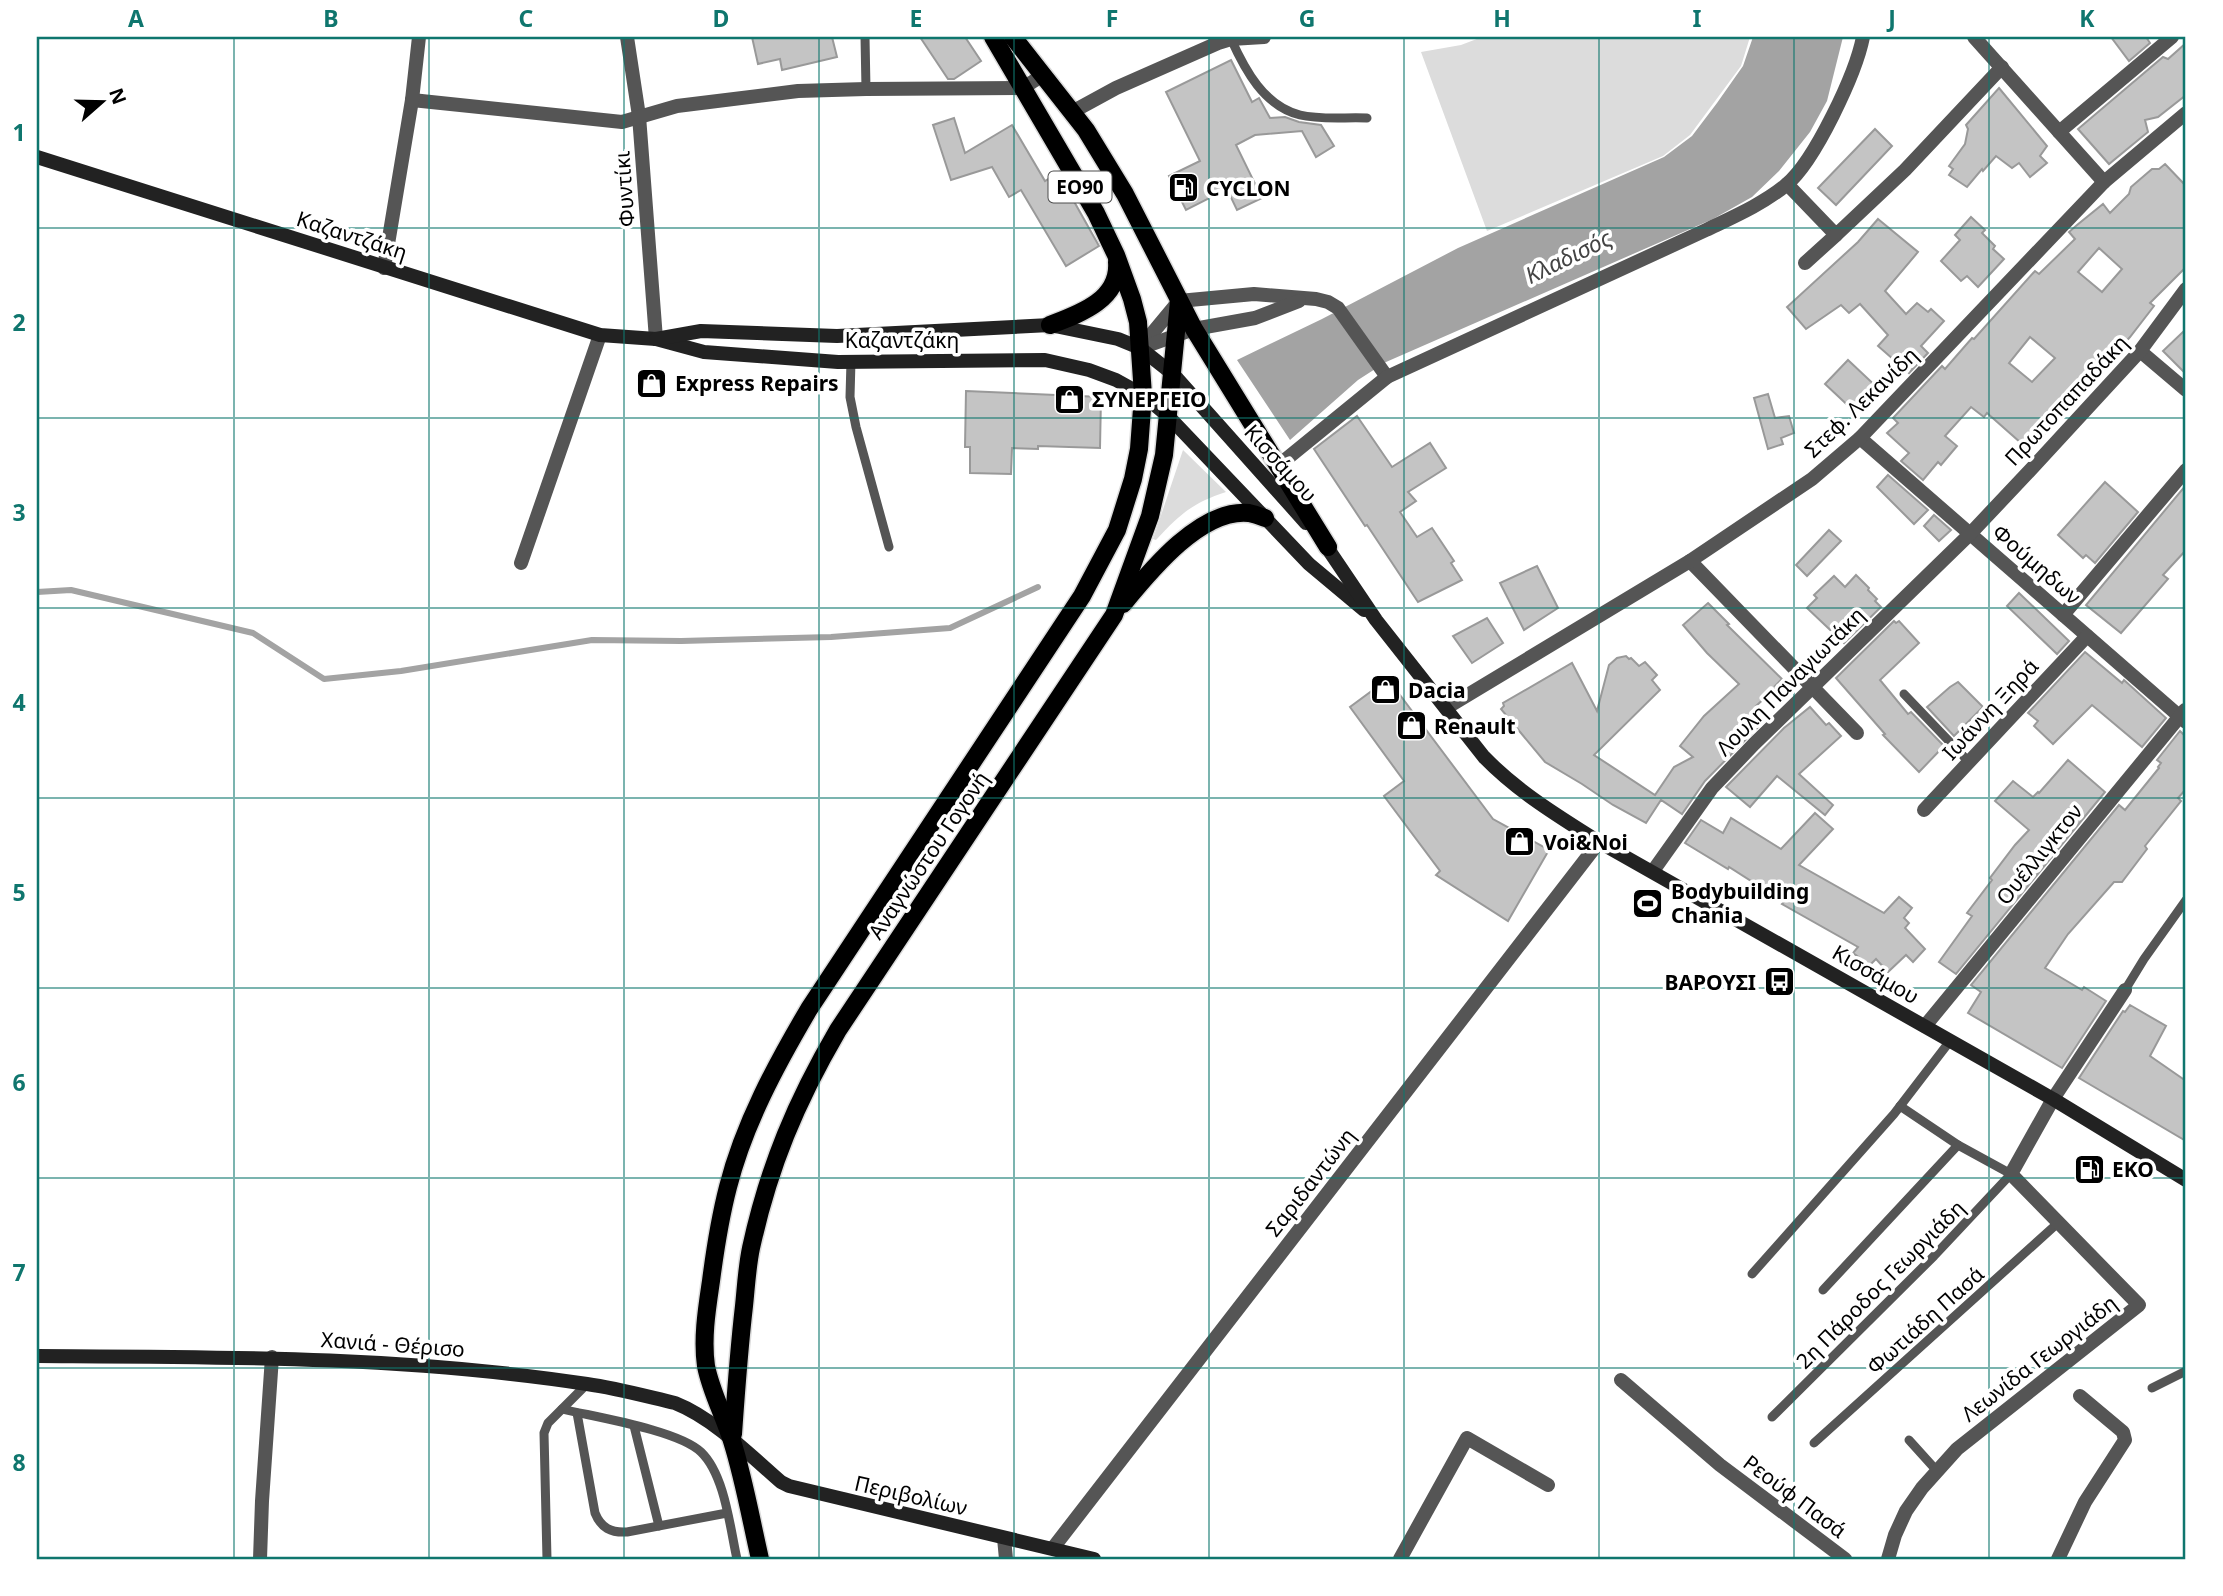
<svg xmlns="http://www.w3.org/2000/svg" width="2223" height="1596" viewBox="0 0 2223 1596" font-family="'Noto Sans',sans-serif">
  <rect width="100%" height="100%" fill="#fff"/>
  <!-- green -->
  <g fill="#dcdcdc">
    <path d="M 1482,37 L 1750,37 L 1741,66 L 1690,135 L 1663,156 L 1487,231 L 1421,52 L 1461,45 Z"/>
    <path d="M 1183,450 L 1226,492 C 1192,503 1179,515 1156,540 L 1153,539 Z"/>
  </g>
  <!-- water -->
  <path fill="#a3a3a3" d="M 1753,37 L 1843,37 L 1827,101 L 1810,132 L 1779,171 L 1752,197 L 1713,219 L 1386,362 L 1358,380 L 1290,440 L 1237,360 L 1322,319 L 1458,248 L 1664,157 L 1692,136 L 1717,103 L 1743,66 Z"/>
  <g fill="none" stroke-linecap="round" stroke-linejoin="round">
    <!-- stream -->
    <path stroke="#a3a3a3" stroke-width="6" d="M 37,592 L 71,590 L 253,633 L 324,679 L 401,671 L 592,640 L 681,641 L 831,637 L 950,628 L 1038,587"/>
  </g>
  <!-- building -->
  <g fill="#c4c4c4" stroke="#999" stroke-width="2" fill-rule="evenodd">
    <path d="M 752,37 L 832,37 L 837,57 L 782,70 L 780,59 L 758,64 Z"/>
    <path d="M 920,37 L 965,37 L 981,61 L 954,79 L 948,79 Z"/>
    <path d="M 2111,37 L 2146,37 L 2150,43 L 2129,61 Z"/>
    <path d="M 2186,43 L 2186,95 L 2158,117 L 2145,120 L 2148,132 L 2109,164 L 2078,129 L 2163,57 L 2168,59 Z"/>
    <path d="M 1231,60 L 1252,102 L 1259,98 L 1270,118 L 1285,117 L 1299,122 L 1321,125 L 1334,146 L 1316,157 L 1302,131 L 1255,135 L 1236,145 L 1262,198 L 1237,210 L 1227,189 L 1186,210 L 1169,176 L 1200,161 L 1166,92 Z"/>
    <path d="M 1999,88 L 2047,146 L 2040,156 L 2047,163 L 2030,177 L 2019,163 L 2012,168 L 1996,156 L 1983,171 L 1982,169 L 1967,187 L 1949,175 L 1953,169 L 1949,166 L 1965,144 L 1968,129 L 1966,125 Z"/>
    <path d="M 954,118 L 965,153 L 1012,125 L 1045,181 L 1058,173 L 1099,246 L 1066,266 L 1021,190 L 1009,197 L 992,167 L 951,180 L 933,125 Z"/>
    <path d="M 1875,129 L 1892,146 L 1836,205 L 1818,188 Z"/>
    <path d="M 2165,164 L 2186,186 L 2186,267 L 2150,303 L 2154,306 L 2130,337 L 2110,359 L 2109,357 L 2078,396 L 2080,398 L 2029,450 L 1987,413 L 1984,417 L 1971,407 L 1945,436 L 1957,446 L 1941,465 L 1938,462 L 1923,480 L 1901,461 L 1909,453 L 1887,433 L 1898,423 L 1893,418 L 1942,366 L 1945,369 L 1972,338 L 1974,339 L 2035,271 L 2039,274 L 2075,239 L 2069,232 L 2077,225 L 2103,204 L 2110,213 L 2129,194 L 2131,187 L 2152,169 L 2159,169 ZM 2099,248 L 2122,269 L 2102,292 L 2078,272 ZM 2030,337 L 2055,358 L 2032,382 L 2009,363 Z"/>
    <path d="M 1971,217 L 1985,230 L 1982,233 L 1995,246 L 1993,249 L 2004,259 L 1978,287 L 1967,276 L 1961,281 L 1941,261 L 1960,240 L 1955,235 Z"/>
    <path d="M 1878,219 L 1918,252 L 1885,291 L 1906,314 L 1917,303 L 1928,312 L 1931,309 L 1944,321 L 1921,346 L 1928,353 L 1909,373 L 1878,346 L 1888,335 L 1860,304 L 1849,313 L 1841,305 L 1806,329 L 1787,307 L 1858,242 Z"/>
    <path d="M 2186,329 L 2186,374 L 2163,351 Z"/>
    <path d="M 1848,360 L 1881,391 L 1871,403 L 1867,401 L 1856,413 L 1825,384 Z"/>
    <path d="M 966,391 L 1101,397 L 1100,448 L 1038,446 L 1038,449 L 1012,448 L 1011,474 L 970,473 L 970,447 L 965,447 Z"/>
    <path d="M 1768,394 L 1775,418 L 1789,416 L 1794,433 L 1781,438 L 1783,444 L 1768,449 L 1754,398 Z"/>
    <path d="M 1357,416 L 1392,467 L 1430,443 L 1446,468 L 1408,492 L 1416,501 L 1400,512 L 1417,537 L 1432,528 L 1454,561 L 1451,563 L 1462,580 L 1418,602 L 1367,525 L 1365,526 L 1314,449 Z"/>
    <path d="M 1888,475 L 1928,510 L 1914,524 L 1877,487 Z"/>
    <path d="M 2105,482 L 2138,512 L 2095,563 L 2086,555 L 2083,558 L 2058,535 Z"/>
    <path d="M 2186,485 L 2186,550 L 2163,575 L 2168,579 L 2121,633 L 2086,605 Z"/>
    <path d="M 1934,515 L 1951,530 L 1939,541 L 1924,526 Z"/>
    <path d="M 1829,530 L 1841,541 L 1807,576 L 1796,565 Z"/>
    <path d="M 1537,566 L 1558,608 L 1524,630 L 1500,583 Z"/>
    <path d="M 1856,575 L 1869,588 L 1868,590 L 1877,599 L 1875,601 L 1881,607 L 1844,643 L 1807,608 L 1817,598 L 1814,595 L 1834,576 L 1845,587 Z"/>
    <path d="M 2019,593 L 2069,641 L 2057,654 L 2007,606 Z"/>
    <path d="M 1708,603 L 1729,624 L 1727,625 L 1782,679 L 1775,686 L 1777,687 L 1756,706 L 1769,716 L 1705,781 L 1682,814 L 1661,800 L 1646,823 L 1613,805 L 1582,784 L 1545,762 L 1501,709 L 1504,706 L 1503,703 L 1572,663 L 1597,711 L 1609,665 L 1617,658 L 1626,656 L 1629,659 L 1631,658 L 1639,666 L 1645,662 L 1657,675 L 1652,680 L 1660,690 L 1594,755 L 1655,795 L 1674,767 L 1693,757 L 1680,746 L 1704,716 L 1739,684 L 1707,653 L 1683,625 Z"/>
    <path d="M 1487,618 L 1503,643 L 1472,663 L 1453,636 Z"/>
    <path d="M 1894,621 L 1896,623 L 1899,621 L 1919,643 L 1880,680 L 1908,714 L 1911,712 L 1944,746 L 1919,772 L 1883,735 L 1885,734 L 1836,678 Z"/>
    <path d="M 2085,652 L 2122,683 L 2124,680 L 2166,718 L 2142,747 L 2092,705 L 2053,744 L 2034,726 L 2038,721 L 2028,713 Z"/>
    <path d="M 1388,679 L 1493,819 L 1549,850 L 1508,921 L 1436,875 L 1440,871 L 1384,796 L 1404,781 L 1350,707 Z"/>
    <path d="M 1958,682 L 1983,707 L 1954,736 L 1927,707 L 1950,687 Z"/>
    <path d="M 1810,707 L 1826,725 L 1829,723 L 1841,736 L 1799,774 L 1833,805 L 1825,815 L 1777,776 L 1750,807 L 1726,787 L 1784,728 Z"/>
    <path d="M 2180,731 L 2186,737 L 2186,789 L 2178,798 L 2181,801 L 2145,846 L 2147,849 L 2122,882 L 2114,882 L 2068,934 L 2045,968 L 2082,990 L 2084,987 L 2106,1001 L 2062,1068 L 1968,1013 L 1981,992 L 1971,985 L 2119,805 L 2125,810 L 2159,768 L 2158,767 L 2161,763 L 2157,760 Z"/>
    <path d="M 2068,760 L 2105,792 L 1956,974 L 1939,962 L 1972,916 L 1967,913 L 1992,880 L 1990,878 L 2015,845 L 2029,830 L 1995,801 L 2013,781 L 2033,797 L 2038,792 L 2039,793 Z"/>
    <path d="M 1815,813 L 1833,829 L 1799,865 L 1884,913 L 1899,897 L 1912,908 L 1904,918 L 1909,923 L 1905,928 L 1925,949 L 1913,962 L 1906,955 L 1888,972 L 1876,959 L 1870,965 L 1853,953 L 1858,947 L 1782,904 L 1784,902 L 1729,867 L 1728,869 L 1685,843 L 1701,820 L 1723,833 L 1731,818 L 1781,849 Z"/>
    <path d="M 2130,1005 L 2166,1026 L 2150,1056 L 2186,1081 L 2186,1141 L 2079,1078 L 2123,1011 L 2125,1012 Z"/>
  </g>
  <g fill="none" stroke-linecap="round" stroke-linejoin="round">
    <defs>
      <g id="primary">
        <path d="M 1013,37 L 1086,130 L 1125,194 L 1194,329 L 1328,547"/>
        <path d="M 1050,325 C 1079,314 1120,300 1117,262"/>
        <path d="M 1123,604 C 1150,571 1201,508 1249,513 C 1254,514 1260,516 1265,518"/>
        <path d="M 733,1434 C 736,1391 739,1349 744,1306 C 746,1287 747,1267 751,1248 C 769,1166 796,1102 838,1030 L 1114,615 L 1150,516 L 1164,455 L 1179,301"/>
        <path d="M 760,1559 C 751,1520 744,1479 732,1441 C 724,1415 711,1392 706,1366 C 702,1338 707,1308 711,1281 C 715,1250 720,1218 728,1187 C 744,1124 776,1065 809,1009 L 1082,596 L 1117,530 L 1133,479 L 1139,449 L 1143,395 L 1138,322 L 1132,299 L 1116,255 L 1096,213 L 993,37"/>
      </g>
    </defs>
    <!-- primary casing -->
    <use href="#primary" stroke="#dbdbdb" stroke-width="21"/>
    <!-- service -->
    <g stroke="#555" stroke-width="9">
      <path d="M 865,37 L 866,89"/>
      <path d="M 1231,39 C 1245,70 1264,106 1300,115 C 1320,120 1346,117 1367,118"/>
      <path d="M 851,361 L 850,397 L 856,427 L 889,547"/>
      <path d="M 1904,694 L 1969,762"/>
      <path d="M 2125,990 L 2144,959 L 2186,900"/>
      <path d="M 1752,1274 L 1894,1114 L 1950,1041"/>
      <path d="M 1823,1290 L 1958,1145"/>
      <path d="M 2152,1388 L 2186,1371"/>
      <path d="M 562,1409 C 595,1417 678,1430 701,1452 C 725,1475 730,1528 737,1559"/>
      <path d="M 577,1413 L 595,1513 C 601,1528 611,1533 627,1532 L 727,1513"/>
      <path d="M 1772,1417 L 1934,1256 L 2011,1174 L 1958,1145 L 1900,1106"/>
      <path d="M 634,1426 L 659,1526"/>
      <path d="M 1909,1440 L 1937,1471"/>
      <path d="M 1814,1443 L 2059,1222"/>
      <path d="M 547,1559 L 544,1433 L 548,1423 L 587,1384"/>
    </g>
    <!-- minor -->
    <g stroke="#555" stroke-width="14">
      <path d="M 627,37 L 639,116 L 656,339"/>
      <path d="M 1974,37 L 2104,182"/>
      <path d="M 412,100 L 622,122 L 677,106 L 798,91 L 866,89 L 1023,88 L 1043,75"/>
      <path d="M 1072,112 L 1116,88 L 1218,43 L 1231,39 L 1264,37"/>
      <path d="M 2059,132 L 2172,37"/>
      <path d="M 1787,184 L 1836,235 L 1905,170 L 2002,67"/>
      <path d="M 1805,263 L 1836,235"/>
      <path d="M 384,268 L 412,100 L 419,37"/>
      <path d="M 2140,351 L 2186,390"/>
      <path d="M 1860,438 L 2186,722"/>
      <path d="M 1690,561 L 1857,733"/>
      <path d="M 521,563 L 600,335"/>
      <path d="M 2063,615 L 2186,470"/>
      <path d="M 1446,708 L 1690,561 L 1812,479 L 1860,438 L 2104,182 L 2186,113"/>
      <path d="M 1924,810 L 2087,636"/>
      <path d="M 1653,871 L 1712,788 L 1754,744 L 1970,534 L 2035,465 L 2140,351 L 2186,289"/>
      <path d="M 1925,1026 L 2185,710"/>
      <path d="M 1621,1380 L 1720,1465 L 1845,1559"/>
      <path d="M 1004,1538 L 1006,1559"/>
      <path d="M 1053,1548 L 1599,842"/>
      <path d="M 260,1559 L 262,1501 L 272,1357"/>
      <path d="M 1400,1559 L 1467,1438 L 1548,1485"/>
      <path d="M 1888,1559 L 1895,1535 L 1906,1511 L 1922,1488 L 1957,1449 L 2139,1305 L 2011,1174 L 2053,1099 L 2125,990"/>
      <path d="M 2058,1559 L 2085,1502 L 2125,1440 L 2123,1432 L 2080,1396"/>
    </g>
    <!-- tertiary -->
    <g stroke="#555" stroke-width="14">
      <path d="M 1140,348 L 1179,301 L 1254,294 L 1316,299 L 1328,302 L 1338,308 L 1387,377"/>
      <path d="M 1141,348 L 1194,329 L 1255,318 L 1299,301"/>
      <path d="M 1279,465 L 1387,377 L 1706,230 C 1733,217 1763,204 1786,185 C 1815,161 1856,73 1863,37"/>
    </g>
    <!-- secondary -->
    <g stroke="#222" stroke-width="14">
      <path d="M 37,157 L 600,335 L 656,339 L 704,352 L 838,362 L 1045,360 L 1089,370 L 1116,380 L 1143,395 L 1169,417 L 1309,564 L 1364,610"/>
      <path d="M 656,339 L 701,331 L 837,336 L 1050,325 L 1118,339 L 1140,348 L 1173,374 L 1306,523"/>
      <path d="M 1322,540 L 1376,620 L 1484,757 C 1518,792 1558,816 1599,842 L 2053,1099 L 2186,1180"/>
      <path d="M 37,1356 C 220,1357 404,1356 587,1384 C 616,1388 645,1396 675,1403 C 713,1418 750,1455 781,1482 L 789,1486 L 1094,1559"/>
    </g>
    <!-- primary -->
    <use href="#primary" stroke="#000" stroke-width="18"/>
  </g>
  <!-- grid -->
  <path fill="none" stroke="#0f766e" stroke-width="2" stroke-opacity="0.55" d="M 234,37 L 234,1559M 429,37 L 429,1559M 624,37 L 624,1559M 819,37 L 819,1559M 1014,37 L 1014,1559M 1209,37 L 1209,1559M 1404,37 L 1404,1559M 1599,37 L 1599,1559M 1794,37 L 1794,1559M 1989,37 L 1989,1559M 37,228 L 2186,228M 37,418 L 2186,418M 37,608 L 2186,608M 37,798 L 2186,798M 37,988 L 2186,988M 37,1178 L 2186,1178M 37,1368 L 2186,1368"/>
  <!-- icons -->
  <defs>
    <symbol id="fuel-square" viewBox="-11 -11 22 22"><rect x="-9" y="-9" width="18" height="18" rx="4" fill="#000" stroke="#fff"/><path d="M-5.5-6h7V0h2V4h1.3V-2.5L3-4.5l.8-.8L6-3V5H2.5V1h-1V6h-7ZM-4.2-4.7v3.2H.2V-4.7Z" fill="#fff"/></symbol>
    <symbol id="shop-square" viewBox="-11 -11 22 22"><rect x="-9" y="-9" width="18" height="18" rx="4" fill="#000" stroke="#fff"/><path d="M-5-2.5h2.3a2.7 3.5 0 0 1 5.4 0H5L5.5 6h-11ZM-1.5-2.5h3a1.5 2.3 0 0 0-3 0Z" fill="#fff"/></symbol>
    <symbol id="stadium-square" viewBox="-11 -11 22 22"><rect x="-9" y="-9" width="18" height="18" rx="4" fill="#000" stroke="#fff"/><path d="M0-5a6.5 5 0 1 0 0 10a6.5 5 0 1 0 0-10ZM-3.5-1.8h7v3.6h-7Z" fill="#fff"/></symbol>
    <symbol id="bus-square" viewBox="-11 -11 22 22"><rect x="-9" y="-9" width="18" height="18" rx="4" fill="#000" stroke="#fff"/><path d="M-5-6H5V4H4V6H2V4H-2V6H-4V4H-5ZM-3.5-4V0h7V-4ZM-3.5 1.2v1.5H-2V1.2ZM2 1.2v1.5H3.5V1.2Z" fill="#fff"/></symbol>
  </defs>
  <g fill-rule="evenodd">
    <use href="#fuel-square" x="1166" y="170" width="35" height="35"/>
    <use href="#shop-square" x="634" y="366" width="35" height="35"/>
    <use href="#shop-square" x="1052" y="382" width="35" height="35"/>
    <use href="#shop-square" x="1368" y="672" width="35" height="35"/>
    <use href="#shop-square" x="1394" y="708" width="35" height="35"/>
    <use href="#shop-square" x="1502" y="824" width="35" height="35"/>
    <use href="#stadium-square" x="1630" y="886" width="35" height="35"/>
    <use href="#bus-square" x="1762" y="964" width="35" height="35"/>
    <use href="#fuel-square" x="2072" y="1152" width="35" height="35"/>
  </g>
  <g text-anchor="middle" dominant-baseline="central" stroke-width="7" stroke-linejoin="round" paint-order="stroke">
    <!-- shield labels -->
    <rect fill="#fff" stroke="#4c4c4c" stroke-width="2" x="1048.5" y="171.5" width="63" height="31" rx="5"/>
    <g font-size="19" font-weight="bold" fill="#000">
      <text x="1080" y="187">ΕΟ90</text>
    </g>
    <!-- poi labels -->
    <g font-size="21" font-weight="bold" fill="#000" stroke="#fff" text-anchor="start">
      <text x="1206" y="188">CYCLON</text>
      <text x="675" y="383">Express Repairs</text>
      <text x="1092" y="399">ΣΥΝΕΡΓΕΙΟ</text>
      <text x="1408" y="690">Dacia</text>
      <text x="1434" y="726">Renault</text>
      <text x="1543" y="842">Voi&amp;Noi</text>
      <text x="1671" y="891">Bodybuilding<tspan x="1671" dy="24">Chania</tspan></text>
      <text x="1756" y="982" text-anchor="end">ΒΑΡΟΥΣΙ</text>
      <text x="2112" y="1169">EKO</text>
    </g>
    <!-- street labels -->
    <g font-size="21" fill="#000" stroke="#fff">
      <text transform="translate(624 189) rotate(-94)">Φυντίκι</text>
      <text transform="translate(352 235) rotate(18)">Καζαντζάκη</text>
      <text x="902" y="340">Καζαντζάκη</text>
      <text transform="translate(2066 400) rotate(-47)">Πρωτοπαπαδάκη</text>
      <text transform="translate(1861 402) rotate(-44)">Στεφ. Λεκανίδη</text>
      <text transform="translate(1281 463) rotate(48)">Κισσάμου</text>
      <text transform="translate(2037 564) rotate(41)">Φούμηδων</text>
      <text transform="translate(1790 681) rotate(-45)">Λουλη Παναγιωτάκη</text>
      <text transform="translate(1990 709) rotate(-47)">Ιωάννη Ξηρά</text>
      <text transform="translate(2039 854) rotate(-51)">Ουέλλιγκτον</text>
      <text transform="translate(928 855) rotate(-56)">Αναγνώστου Γογονή</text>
      <text transform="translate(1876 974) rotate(30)">Κισσάμου</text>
      <text transform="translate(1310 1182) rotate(-52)">Σαριδαντώνη</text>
      <text transform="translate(1880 1284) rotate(-45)">2η Πάροδος Γεωργιάδη</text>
      <text transform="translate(1925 1320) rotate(-42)">Φωτιάδη Πασά</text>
      <text transform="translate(393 1344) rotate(4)">Χανιά - Θέρισο</text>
      <text transform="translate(2039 1358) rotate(-38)">Λεωνίδα Γεωργιάδη</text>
      <text transform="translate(911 1495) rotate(13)">Περιβολίων</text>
      <text transform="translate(1795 1496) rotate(37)">Ρεούφ Πασά</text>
    </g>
    <!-- water labels -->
    <g font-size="23" font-style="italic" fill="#444" stroke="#fff">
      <text transform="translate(1568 256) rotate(-26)">Κλαδισός</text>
    </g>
  </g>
  <!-- border -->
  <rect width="2223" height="1596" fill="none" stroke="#ffffff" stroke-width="77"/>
  <!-- north arrow -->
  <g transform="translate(102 102) rotate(70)" stroke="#ffffff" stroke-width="5" paint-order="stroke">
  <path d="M0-5L12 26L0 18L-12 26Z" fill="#000000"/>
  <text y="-10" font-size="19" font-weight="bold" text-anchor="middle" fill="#000000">N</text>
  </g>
  <rect x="38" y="38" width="2146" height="1520" fill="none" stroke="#0f766e" stroke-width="2.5"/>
  <g font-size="23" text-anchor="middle" font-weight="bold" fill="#0f766e">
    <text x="136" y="27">A</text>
    <text x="331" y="27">B</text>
    <text x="526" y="27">C</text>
    <text x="721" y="27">D</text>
    <text x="916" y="27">E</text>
    <text x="1112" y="27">F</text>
    <text x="1307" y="27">G</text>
    <text x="1502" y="27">H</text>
    <text x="1697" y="27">I</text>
    <text x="1892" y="27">J</text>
    <text x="2087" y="27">K</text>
    <text x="19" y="141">1</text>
    <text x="19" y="331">2</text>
    <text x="19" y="521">3</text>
    <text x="19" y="711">4</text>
    <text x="19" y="901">5</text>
    <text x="19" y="1091">6</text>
    <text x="19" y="1281">7</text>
    <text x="19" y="1471">8</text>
  </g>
</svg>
